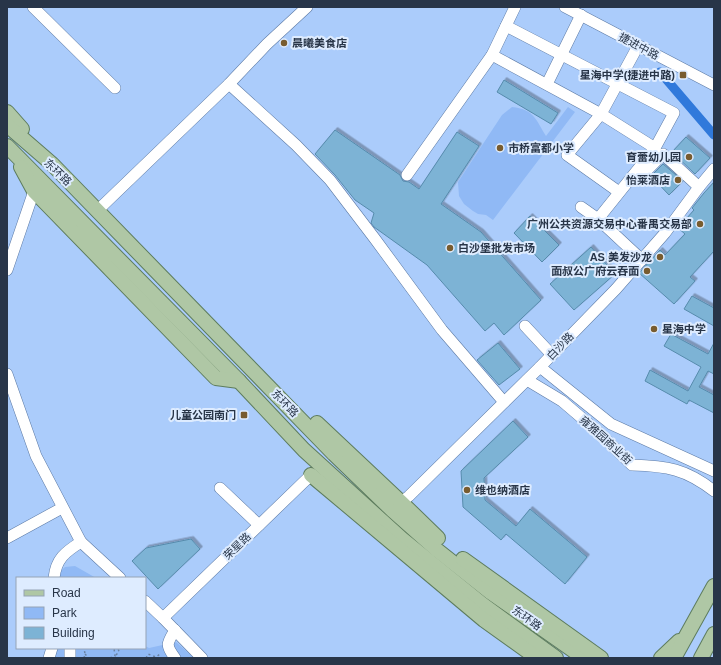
<svg xmlns="http://www.w3.org/2000/svg" width="721" height="665" viewBox="0 0 721 665" font-family="Helvetica,'Noto Sans SC',sans-serif">
  <defs>
    <filter id="shadow"><feDropShadow dx="2.5" dy="-2.5" stdDeviation="0" flood-color="#0004"/></filter>
  </defs>
  <rect width="100%" height="100%" fill="#abccfb"/>
  <!-- green -->
  <g fill="#90b9f5">
    <path d="M 512,107 C 534,109 536,120 546,136 L 568,107 L 575,112 L 493,220 L 486,215 L 478,214 L 473,211 L 464,204 L 459,196 L 458,182 L 502,115 Z"/>
    <path d="M 75,566 L 96,578 L 56,578 L 56,575 L 65,567 Z"/>
    <path d="M 176,642 L 194,658 L 53,658 L 56,648 L 145,648 L 145,646 L 149,648 Z"/>
  </g>
  <g fill="none" stroke-linecap="round" stroke-linejoin="round">
    <!-- canal -->
    <path stroke="#3079db" stroke-width="9" d="M 660,72 L 714,135"/>
  </g>
  <!-- building -->
  <g fill="#7db3d5" stroke="#568bac" filter="url(#shadow)">
    <path d="M 504,80 L 558,113 L 551,124 L 497,92 Z"/>
    <path d="M 335,130 L 400,175 L 403,181 L 409,182 L 419,189 L 457,132 L 479,146 L 441,204 L 481,232 L 541,300 L 504,335 L 494,323 L 485,331 L 427,265 L 374,227 L 371,223 L 374,213 L 355,200 L 335,175 L 315,154 Z"/>
    <path d="M 686,137 L 710,158 L 695,174 L 672,152 Z"/>
    <path d="M 663,164 L 683,181 L 669,195 L 651,176 Z"/>
    <path d="M 714,182 L 714,251 L 690,277 L 695,281 L 674,304 L 639,273 L 660,250 L 665,255 L 685,234 L 678,228 L 694,210 L 692,208 L 704,193 Z"/>
    <path d="M 530,216 L 559,245 L 542,262 L 514,233 Z"/>
    <path d="M 591,247 L 615,274 L 574,310 L 550,284 Z"/>
    <path d="M 692,296 L 714,308 L 714,326 L 684,309 Z"/>
    <path d="M 671,334 L 708,354 L 714,343 L 714,374 L 708,371 L 699,387 L 714,395 L 714,413 L 689,400 L 687,404 L 645,381 L 650,370 L 688,391 L 701,367 L 664,346 Z"/>
    <path d="M 498,343 L 520,369 L 499,385 L 477,360 Z"/>
    <path d="M 513,421 L 528,437 L 484,478 L 485,500 L 516,526 L 530,509 L 587,557 L 565,584 L 506,534 L 501,540 L 463,507 L 461,471 Z"/>
    <path d="M 191,539 L 200,549 L 158,589 L 132,561 L 146,548 Z"/>
  </g>
  <g fill="none" stroke-linecap="round" stroke-linejoin="round">
    <defs>
      <g id="minor">
        <path d="M 33,7 L 115,88"/>
        <path d="M 565,7 L 714,85"/>
        <path d="M 506,26 L 674,113 L 655,148"/>
        <path d="M 638,46 L 601,114 L 655,148 L 598,219 L 642,260"/>
        <path d="M 492,55 L 601,114 L 567,155 L 619,192"/>
        <path d="M 229,84 L 296,145 L 330,180 L 375,239 L 442,330 L 504,402"/>
        <path d="M 547,84 L 581,15"/>
        <path d="M 643,174 L 663,154 L 699,187"/>
        <path d="M 407,175 L 492,55 L 515,7"/>
        <path d="M 581,207 L 598,219"/>
        <path d="M 98,210 L 229,84 L 267,44 L 307,7"/>
        <path d="M 7,270 L 34,191"/>
        <path d="M 525,326 L 552,355"/>
        <path d="M 540,367 L 611,424 L 714,471"/>
        <path d="M 7,374 L 36,456 L 81,542 L 120,578"/>
        <path d="M 527,380 L 562,401 L 597,431 L 632,465 C 667,466 686,469 714,491"/>
        <path d="M 220,488 L 259,525"/>
        <path d="M 395,507 L 409,496 L 540,367 L 616,289 L 665,233 L 699,187 L 714,169"/>
        <path d="M 7,538 L 62,508"/>
        <path d="M 54,578 C 56,559 65,552 81,542"/>
        <path d="M 145,601 L 163,618 L 202,658"/>
        <path d="M 163,618 L 311,475"/>
        <path d="M 175,630 C 167,643 165,645 175,658"/>
        <path d="M 70,648 L 70,658"/>
        <path d="M 49,658 L 52,648"/>
      </g>
      <g id="major">
        <path d="M 7,112 L 22,129"/>
        <path d="M 7,125 L 52,164 L 334,454 L 392,510 L 437,550 L 490,592 L 584,658"/>
        <path d="M 7,146 L 239,381 L 304,450 L 402,539 L 482,604 L 556,658"/>
        <path d="M 21,167 L 34,191 L 216,378 L 239,381"/>
        <path d="M 317,423 L 402,503 L 438,538"/>
        <path d="M 311,475 L 484,620 L 537,658"/>
        <path d="M 463,559 L 601,658"/>
        <path d="M 661,658 L 679,641"/>
        <path d="M 674,658 L 714,586"/>
        <path d="M 701,658 L 714,634"/>
      </g>
    </defs>
    <!-- minor casing -->
    <use href="#minor" stroke="#5c7aa5" stroke-width="12"/>
    <!-- major casing -->
    <use href="#major" stroke="#5d7c5d" stroke-width="16"/>
    <!-- path -->
    <g stroke="#6a82a3" stroke-width="1.5" stroke-dasharray="2 3" stroke-linecap="butt">
      <path d="M 85,654 L 89,658"/>
      <path d="M 116,655 L 119,652 L 118,648"/>
      <path d="M 84,658 L 85,654 L 84,648"/>
      <path d="M 110,658 L 115,656 L 114,648"/>
      <path d="M 146,658 L 148,654 L 156,657 L 160,654"/>
    </g>
    <!-- minor -->
    <use href="#minor" stroke="#fff" stroke-width="11"/>
    <!-- major -->
    <use href="#major" stroke="#afc7a5" stroke-width="14"/>
  </g>
  <!-- markers -->
  <g fill="#785c2f" stroke="#deecff" stroke-width="1.5">
    <circle cx="284" cy="43" r="4"/>
    <rect x="679" y="71" width="8" height="8" rx="2"/>
    <circle cx="500" cy="148" r="4"/>
    <circle cx="689" cy="157" r="4"/>
    <circle cx="678" cy="180" r="4"/>
    <circle cx="700" cy="224" r="4"/>
    <circle cx="450" cy="248" r="4"/>
    <circle cx="660" cy="257" r="4"/>
    <circle cx="647" cy="271" r="4"/>
    <circle cx="654" cy="329" r="4"/>
    <rect x="240" y="411" width="8" height="8" rx="2"/>
    <circle cx="467" cy="490" r="4"/>
  </g>
  <g text-anchor="middle" dominant-baseline="central" stroke-width="4" stroke-linejoin="round" paint-order="stroke">
    <!-- poi labels -->
    <g font-size="11" font-weight="bold" fill="#283548" stroke="#deecff" text-anchor="end">
      <text x="292" y="43" text-anchor="start">晨曦美食店</text>
      <text x="675" y="75">星海中学(捷进中路)</text>
      <text x="508" y="148" text-anchor="start">市桥富都小学</text>
      <text x="681" y="157">育蕾幼儿园</text>
      <text x="670" y="180">怡莱酒店</text>
      <text x="692" y="224">广州公共资源交易中心番禺交易部</text>
      <text x="458" y="248" text-anchor="start">白沙堡批发市场</text>
      <text x="652" y="257">AS 美发沙龙</text>
      <text x="639" y="271">面叔公广府云吞面</text>
      <text x="662" y="329" text-anchor="start">星海中学</text>
      <text x="236" y="415">儿童公园南门</text>
      <text x="475" y="490" text-anchor="start">维也纳酒店</text>
    </g>
    <!-- street labels -->
    <g font-size="11" fill="#283548" stroke="#deecff">
      <text transform="translate(639 46) rotate(28)">捷进中路</text>
      <text transform="translate(58 172) rotate(44)">东环路</text>
      <text transform="translate(560 346) rotate(-46)">白沙路</text>
      <text transform="translate(285 403) rotate(46)">东环路</text>
      <text transform="translate(606 440) rotate(42)">雍雅园商业街</text>
      <text transform="translate(237 546) rotate(-44)">荣星路</text>
      <text transform="translate(527 618) rotate(35)">东环路</text>
    </g>
  </g>
  <!-- border -->
  <rect width="721" height="665" fill="none" stroke="#283548" stroke-width="16"/>
  <!-- legend -->
  <rect x="16" y="577" width="130" height="72" fill="#deecff" stroke="#95a3b6"/>
  <rect x="24" y="590" width="20" height="6" fill="#afc7a5" stroke="#95a3b6"/>
  <text x="52" y="597" font-size="12" fill="#283548">Road</text>
  <rect x="24" y="607" width="20" height="12" fill="#90b9f5" stroke="#95a3b6"/>
  <text x="52" y="617" font-size="12" fill="#283548">Park</text>
  <rect x="24" y="627" width="20" height="12" fill="#7db3d5" stroke="#95a3b6"/>
  <text x="52" y="637" font-size="12" fill="#283548">Building</text>
</svg>
